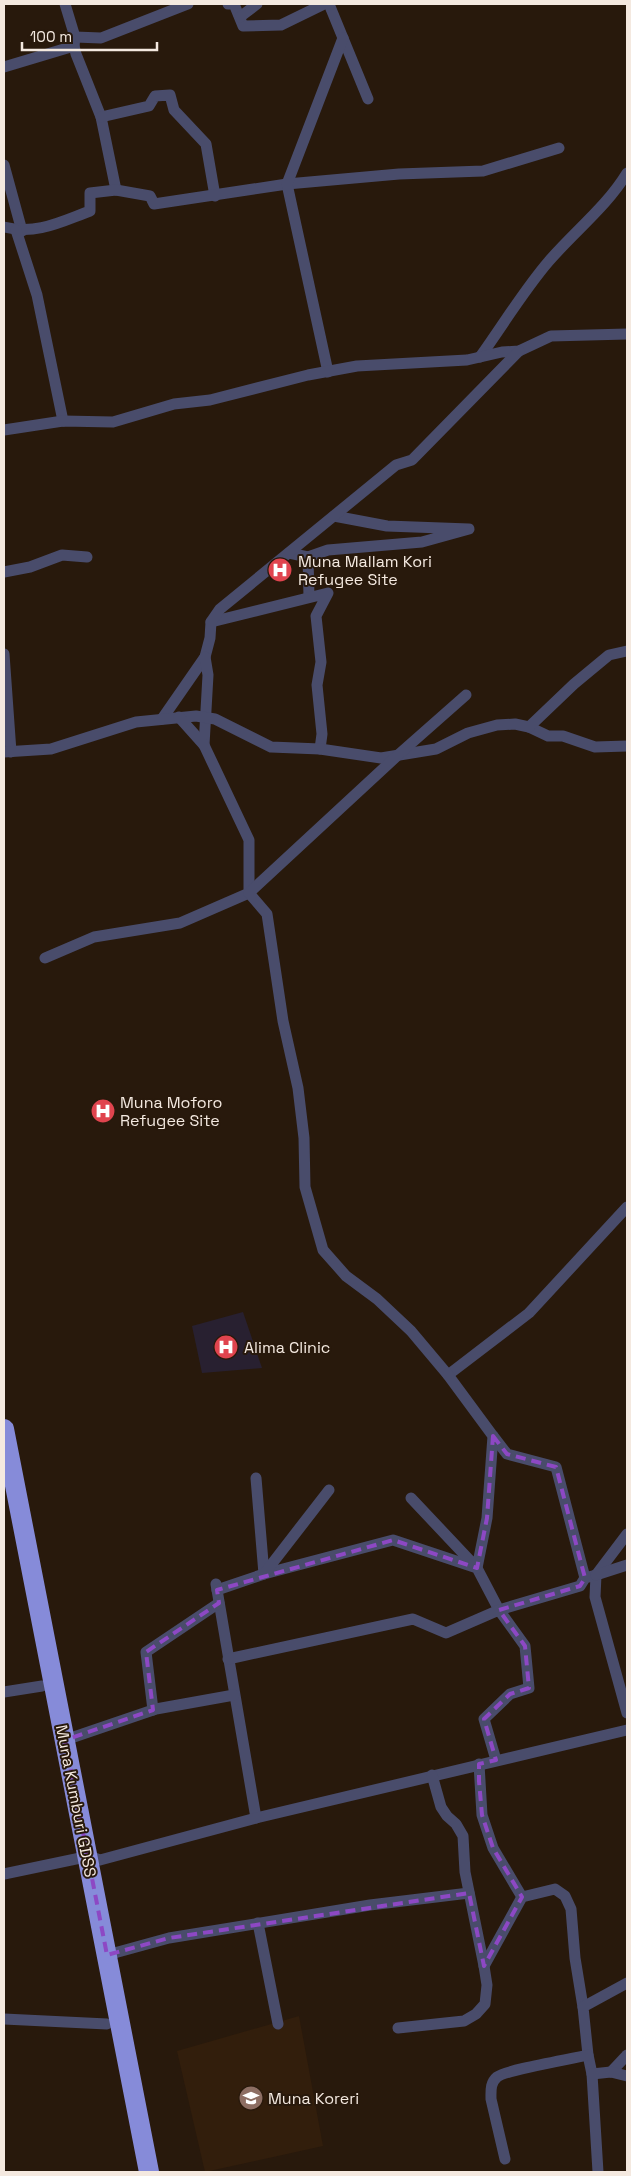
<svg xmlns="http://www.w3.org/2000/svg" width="631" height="2176" viewBox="0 0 631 2176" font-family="'Space Grotesk',sans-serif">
  <rect width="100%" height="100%" fill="#28190c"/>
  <!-- built -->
  <path fill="#321e0c" d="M 299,2016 L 323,2146 L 205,2172 L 177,2051 Z"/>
  <!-- medical -->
  <path fill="#282030" d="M 243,1312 L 262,1368 L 202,1373 L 192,1326 Z"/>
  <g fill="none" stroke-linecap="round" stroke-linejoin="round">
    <!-- street -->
    <g stroke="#494c6b" stroke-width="11">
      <path d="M 65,4 L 75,37 L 74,46 L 76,54 L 101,117 L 116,190"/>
      <path d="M 228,4 L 234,4 L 243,26 L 281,25 L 324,4"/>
      <path d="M 329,4 L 368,99"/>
      <path d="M 240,17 L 257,4"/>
      <path d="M 75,37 L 101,38 L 188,4"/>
      <path d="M 4,67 L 74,46"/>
      <path d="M 101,117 L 149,106 L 155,96 L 170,95 L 174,110 L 206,144 L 215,196"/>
      <path d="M 4,165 L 22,231"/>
      <path d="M 4,227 C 37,235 60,222 90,211 L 90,193 L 116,190 L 150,196 L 154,204 L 287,184 L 399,174 L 483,171 L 559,148"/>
      <path d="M 16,230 L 37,295 L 63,421"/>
      <path d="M 480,357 C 503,325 524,290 549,261 C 575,231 607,206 627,173"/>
      <path d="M 328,372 L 287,184 L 343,38"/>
      <path d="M 4,430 L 63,421 L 113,422 L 174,404 L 210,400 L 308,375 L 357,366 L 467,360 L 502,352 L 519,351 L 551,336 L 627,334"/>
      <path d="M 289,553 L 308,557 L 309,597"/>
      <path d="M 308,557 L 328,550 L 422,542 L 469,529 L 387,526 L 334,516"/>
      <path d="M 4,572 L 30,567 L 62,555 L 87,557"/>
      <path d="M 211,622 L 328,593 L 316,616 L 321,662 L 317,685 L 322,734 L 320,749"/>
      <path d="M 4,654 L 11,752"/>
      <path d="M 162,719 L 205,657 L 210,638 L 211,622 L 220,609 L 396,465 L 412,460 L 519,351"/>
      <path d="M 529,727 L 548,736 L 563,736 L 595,747 L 627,746"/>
      <path d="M 204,745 L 208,675 L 205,657"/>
      <path d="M 4,752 L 51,749 L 136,722 L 196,716 L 215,719 L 271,747 L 320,749 L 381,758 L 436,749 L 468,733 L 497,725 L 515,724 L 529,727 L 574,684 L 609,655 L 627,651"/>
      <path d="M 45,958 L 94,937 L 180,923 L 249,893 L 249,840 L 204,745 L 179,717"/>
      <path d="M 448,1375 L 529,1313 L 627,1207"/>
      <path d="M 493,1436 L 507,1454 L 556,1467 L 585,1578"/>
      <path d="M 256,1478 L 264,1574 L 393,1540 L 477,1568 L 499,1610 L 580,1586 L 585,1578 L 596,1575 L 595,1597 L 627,1713"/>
      <path d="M 411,1498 L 477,1568 L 487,1518 L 493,1436 L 448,1375 L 411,1331 L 377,1299 L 346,1276 L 323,1250 L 305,1187 L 304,1138 L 298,1088 L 283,1021 L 267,914 L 249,893 L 398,755 L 466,695"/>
      <path d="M 596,1575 L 627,1534"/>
      <path d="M 596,1575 L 627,1565"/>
      <path d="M 216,1584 L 256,1818"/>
      <path d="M 217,1590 L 264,1574 L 329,1490"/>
      <path d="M 228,1659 L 413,1619 L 446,1633 L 499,1610 L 525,1646 L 529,1688 L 510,1694 L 484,1719 L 496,1760"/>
      <path d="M 4,1692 L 42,1686"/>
      <path d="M 153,1710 L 146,1652 L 219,1603"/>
      <path d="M 65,1740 L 156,1709 L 234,1695"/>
      <path d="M 479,1764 L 482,1815 L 493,1848 L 522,1897"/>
      <path d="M 4,1874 L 90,1856 L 100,1860 L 256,1818 L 627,1730"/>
      <path d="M 258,1923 L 278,2024"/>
      <path d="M 107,1955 L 169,1938 L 370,1905 L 469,1893"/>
      <path d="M 484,1966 L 522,1897 L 555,1889 L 565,1896 L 571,1909 L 575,1958 L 583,2007"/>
      <path d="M 4,2019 L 107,2024"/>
      <path d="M 398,2028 L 464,2021 L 476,2014 L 485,2004 L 487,1985 L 484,1966 L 465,1872 L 463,1836 L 456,1824 L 447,1816 L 441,1807 L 432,1775"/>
      <path d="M 611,2072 L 627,2055"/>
      <path d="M 592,2074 L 588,2055 L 583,2007 L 627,1983"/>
      <path d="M 505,2159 L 491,2099 C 491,2091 490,2083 497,2077 C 505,2070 572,2059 588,2055"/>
      <path d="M 598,2172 L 592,2074 L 611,2072 L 627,2076"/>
    </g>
    <!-- highway -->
    <path stroke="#868bd9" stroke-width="20" d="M 4,1429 L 149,2172"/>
  </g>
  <!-- marked area -->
  <path fill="none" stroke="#8d48c4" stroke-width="4" stroke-dasharray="10 6" stroke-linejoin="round" d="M 493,1436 L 507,1454 L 556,1467 L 585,1578 L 580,1586 L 499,1610 L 525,1646 L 529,1688 L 510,1694 L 484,1719 L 496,1760 L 479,1764 L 479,1781 L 482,1815 L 493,1848 L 522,1897 L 484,1966 L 469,1893 L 169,1938 L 107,1955 L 65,1740 L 153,1710 L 146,1652 L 219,1603 L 217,1590 L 393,1540 L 477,1568 L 487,1518 Z"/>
  <!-- icons -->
  <defs>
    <symbol id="hospital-disc" viewBox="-11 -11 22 22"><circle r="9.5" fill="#e0444e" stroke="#28190c"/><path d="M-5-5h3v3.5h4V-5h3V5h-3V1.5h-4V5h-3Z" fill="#fff"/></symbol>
    <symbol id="school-disc" viewBox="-11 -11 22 22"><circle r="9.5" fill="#8d6e63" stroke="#28190c"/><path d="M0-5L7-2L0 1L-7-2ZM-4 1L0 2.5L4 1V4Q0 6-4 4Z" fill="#fff"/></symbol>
  </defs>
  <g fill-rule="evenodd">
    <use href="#hospital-disc" x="266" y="556" width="28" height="28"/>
    <use href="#hospital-disc" x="89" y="1097" width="28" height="28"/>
    <use href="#hospital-disc" x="212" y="1333" width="28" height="28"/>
    <use href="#school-disc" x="237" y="2084" width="28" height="28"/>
  </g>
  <g text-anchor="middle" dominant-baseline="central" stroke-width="4" stroke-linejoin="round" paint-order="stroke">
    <!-- poi labels -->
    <g font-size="16" fill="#f4e9e0" stroke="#28190c" text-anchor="start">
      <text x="298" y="561">Muna Mallam Kori<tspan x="298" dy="18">Refugee Site</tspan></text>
      <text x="120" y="1102">Muna Moforo<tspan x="120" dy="18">Refugee Site</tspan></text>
      <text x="244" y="1347">Alima Clinic</text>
      <text x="268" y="2098">Muna Koreri</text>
    </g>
    <!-- street labels -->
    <g font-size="16" fill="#f4e9e0" stroke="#28190c">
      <text transform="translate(76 1801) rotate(79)">Muna Kumburi GDSS</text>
    </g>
  </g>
  <!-- border -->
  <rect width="631" height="2176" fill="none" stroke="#f4e9e0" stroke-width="10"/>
  <!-- scale -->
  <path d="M22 42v8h135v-8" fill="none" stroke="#f4e9e0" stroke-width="2.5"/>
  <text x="30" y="42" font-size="15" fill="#f4e9e0" stroke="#28190c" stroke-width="4" paint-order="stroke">100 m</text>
</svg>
